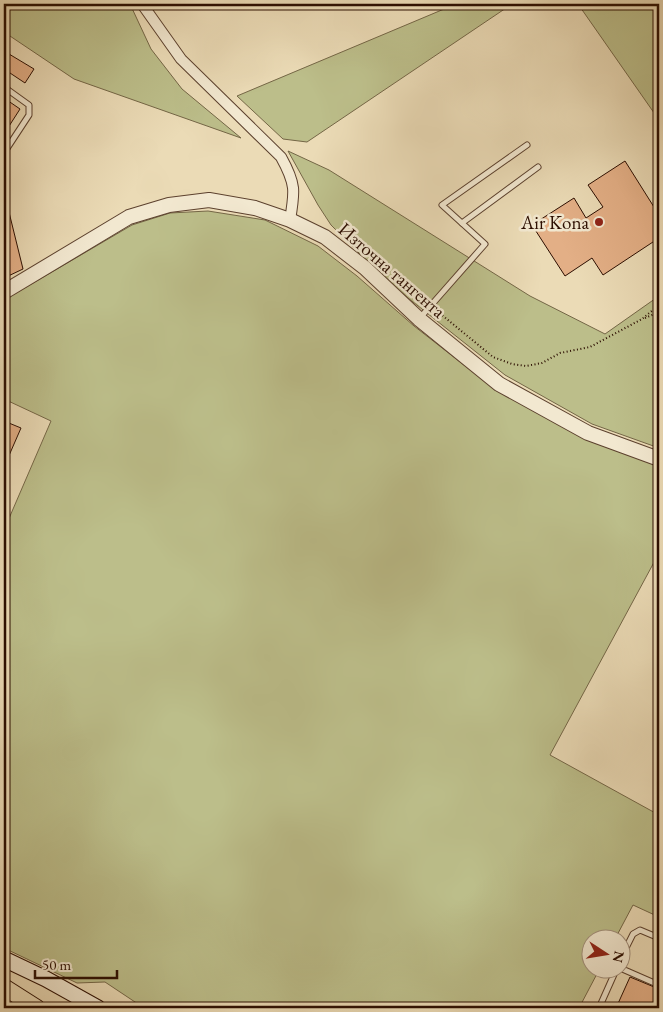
<svg xmlns="http://www.w3.org/2000/svg" width="663" height="1012" viewBox="0 0 663 1012" font-family="'EB Garamond',serif">
  <rect width="100%" height="100%" fill="#ebdbb6"/>
  <filter id="stains"><feTurbulence type="fractalNoise" baseFrequency=".004" numOctaves="4"/><feColorMatrix values="0 0 0 0 .2 0 0 0 0 .09 0 0 0 0 .02 0 0 0 .5 -.17"/></filter>
  <radialGradient id="worn" r=".72"><stop offset=".6" stop-color="#630" stop-opacity="0"/><stop offset="1" stop-color="#630" stop-opacity=".3"/></radialGradient>
  <!-- green -->
  <g fill="#bcbe8a" stroke="#746646">
    <path d="M 4,4 L 130,4 L 151,49 L 182,89 L 241,138 L 74,79 L 4,32 Z"/>
    <path d="M 456,4 L 512,4 L 307,142 L 283,139 L 237,96 Z"/>
    <path d="M 578,4 L 659,4 L 659,120 Z"/>
    <path d="M 288,151 L 329,170 L 530,296 L 605,334 L 659,296 L 659,448 L 592,424 L 505,375 L 408,298 L 375,269 L 331,225 L 318,205 Z"/>
    <path d="M 208,211 L 265,220 L 318,246 L 357,276 L 414,326 L 496,390 L 585,439 L 659,465 L 659,553 L 550,755 L 659,815 L 659,917 L 633,905 L 615,939 L 590,940 L 590,970 L 599,970 L 579,1008 L 144,1008 L 105,982 L 77,983 L 4,948 L 4,530 L 51,421 L 4,399 L 4,300 L 132,225 L 170,213 Z"/>
  </g>
  <!-- building -->
  <g fill="#e3af86" stroke="#2c0e01">
    <path d="M 4,51 L 34,69 L 25,83 L 4,69 Z"/>
    <path d="M 4,98 L 20,109 L 4,134 Z"/>
    <path d="M 625,161 L 659,215 L 659,238 L 603,275 L 592,258 L 565,276 L 532,225 L 574,198 L 586,218 L 603,207 L 588,185 Z"/>
    <path d="M 4,204 L 7,204 L 23,269 L 4,278 Z"/>
    <path d="M 4,421 L 21,428 L 4,467 Z"/>
    <path d="M 630,977 L 659,989 L 659,1008 L 616,1008 Z"/>
  </g>
  <g fill="none" stroke-linecap="round" stroke-linejoin="round">
    <defs>
      <g id="service">
        <path d="M 4,87 L 29,105 L 29,115 L 4,153"/>
        <path d="M 462,223 L 538,167"/>
        <path d="M 419,319 L 485,244 L 442,205 L 527,145"/>
        <path d="M 620,960 L 633,934 L 640,930 L 659,938"/>
        <path d="M 620,968 L 659,985"/>
        <path d="M 599,1008 L 616,970"/>
      </g>
      <path id="minor" d="M 142,4 L 181,59 L 281,157 C 296,184 295,191 290,220"/>
      <path id="tertiary" d="M 4,292 L 129,217 L 169,205 L 209,200 L 255,208 L 290,220 L 325,237 L 365,268 L 419,319 L 499,384 L 588,433 L 659,459"/>
      <path id="secondary" d="M 4,959 L 46,979 L 98,1008"/>
      <g id="primary">
        <path d="M 4,987 L 37,1008"/>
        <path d="M 4,1007 L 6,1008"/>
      </g>
    </defs>
    <!-- service casing -->
    <use href="#service" stroke="#5c412e" stroke-width="7"/>
    <!-- minor casing -->
    <use href="#minor" stroke="#5c412e" stroke-width="12"/>
    <!-- tertiary casing -->
    <use href="#tertiary" stroke="#5c412e" stroke-width="16"/>
    <!-- secondary casing -->
    <use href="#secondary" stroke="#2c0e01" stroke-width="17"/>
    <!-- primary casing -->
    <use href="#primary" stroke="#2c0e01" stroke-width="18"/>
    <!-- path -->
    <g stroke="#2c0e01" stroke-width="2" stroke-dasharray="1 2.5" stroke-linecap="butt">
      <path d="M 650,4 L 659,18"/>
      <path d="M 437,311 L 493,357 L 512,364 L 526,366 L 542,363 L 560,353 L 590,347 L 642,319 L 659,305"/>
      <path d="M 645,318 L 659,312"/>
    </g>
    <!-- service -->
    <use href="#service" stroke="#f2e8d0" stroke-width="5"/>
    <!-- minor -->
    <use href="#minor" stroke="#f2e8d0" stroke-width="10"/>
    <!-- tertiary -->
    <use href="#tertiary" stroke="#f2e8d0" stroke-width="14"/>
    <!-- secondary -->
    <use href="#secondary" stroke="#f2e8d0" stroke-width="15"/>
    <!-- primary -->
    <use href="#primary" stroke="#ebdbb6" stroke-width="16"/>
  </g>
  <!-- markers -->
  <circle fill="#8f2418" stroke="#f2e8d0" stroke-width="2" cx="599" cy="222" r="5"/>
  <g text-anchor="middle" dominant-baseline="central" stroke-width="5" stroke-linejoin="round" paint-order="stroke">
    <!-- poi labels -->
    <g font-size="19" fill="#2c0e01" stroke="#f2e8d0" text-anchor="end">
      <text x="589" y="222">Air Kona</text>
    </g>
    <!-- street labels -->
    <g font-size="19" fill="#2c0e01" stroke="#f2e8d0">
      <text transform="translate(392 270) rotate(41)">Източна тангента</text>
    </g>
  </g>
  <!-- margin -->
  <rect width="663" height="1012" fill="none" stroke="#ebdbb6" stroke-width="20"/>
  <rect x="5" y="5" width="653" height="1002" fill="none" stroke="#2c0e01" stroke-width="2.5"/>
  <rect x="10" y="10" width="643" height="992" fill="none" stroke="#2c0e01"/>
  <!-- north arrow -->
  <g transform="translate(606 954) rotate(102)"><circle r="24" fill="#f2e8d0" stroke="#a3917d"/>
  <path d="M0-4L9 19L0 12L-9 19Z" fill="#8f2418"/>
  <text y="-8" font-size="14" font-weight="bold" text-anchor="middle" fill="#2c0e01">N</text>
  </g>
  <!-- scale -->
  <path d="M35 970v8h82v-8" fill="none" stroke="#2c0e01" stroke-width="2.5"/>
  <text x="42" y="970" font-size="15" fill="#2c0e01" stroke="#f2e8d0" stroke-width="4" paint-order="stroke">50 m</text>
  <rect width="100%" height="100%" filter="url(#stains)"/>
  <rect width="100%" height="100%" fill="url(#worn)"/>
</svg>
